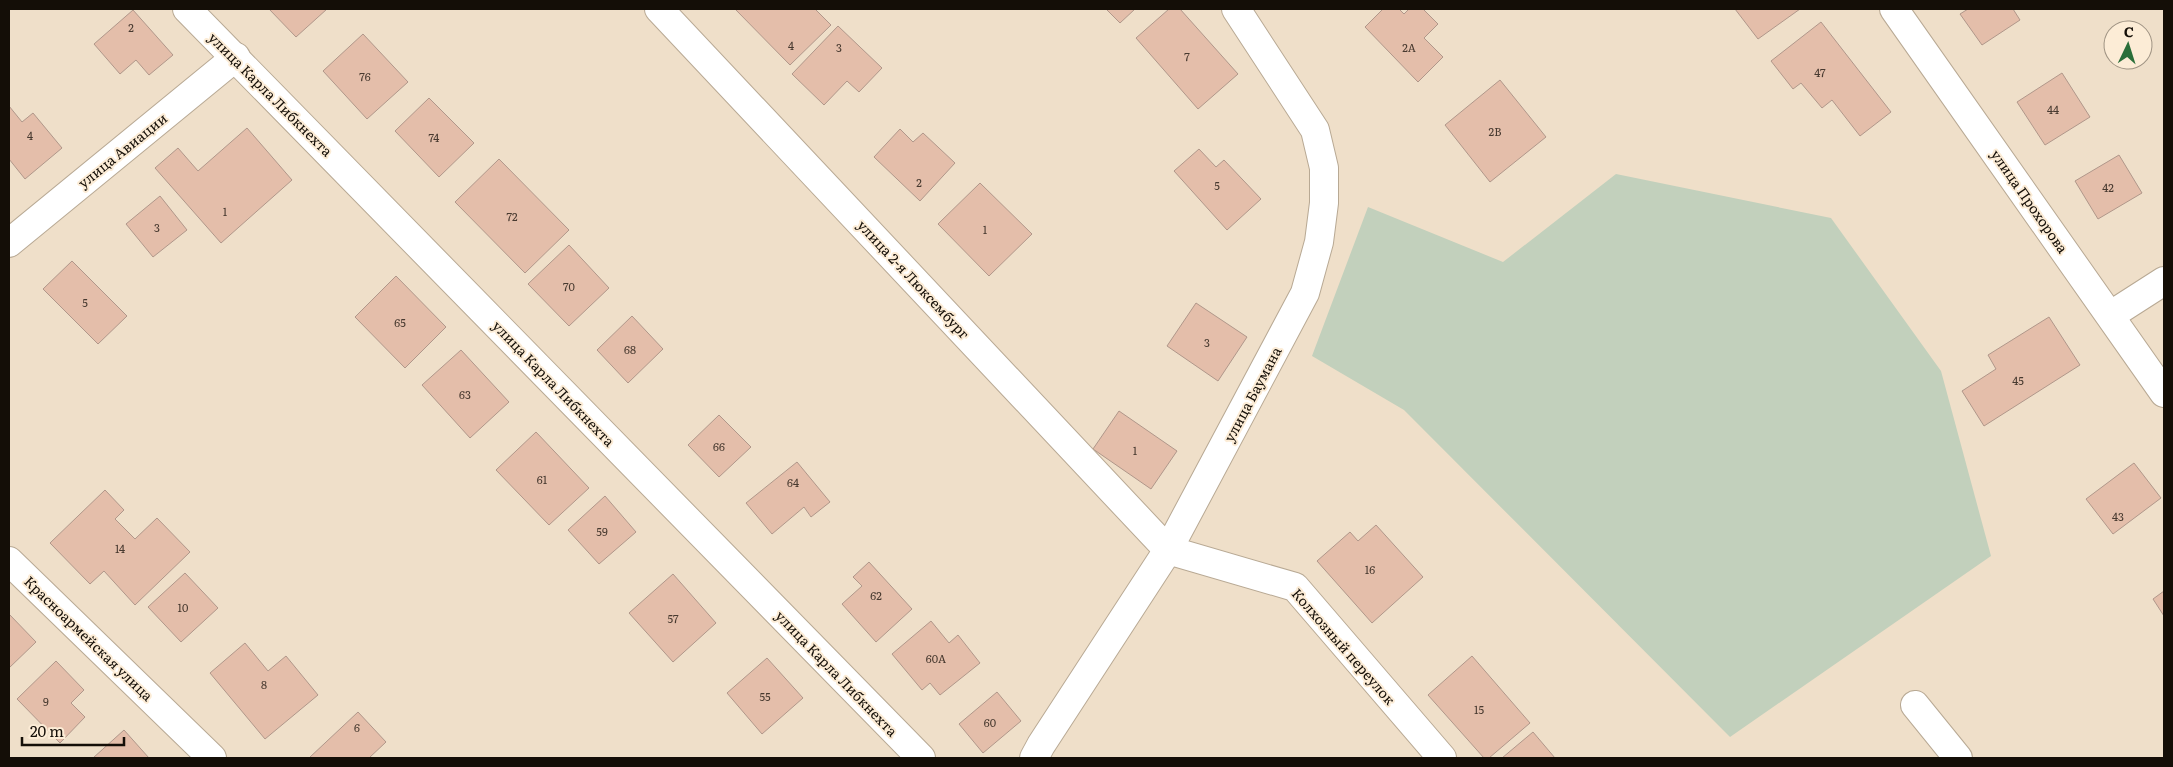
<svg xmlns="http://www.w3.org/2000/svg" width="2173" height="767" viewBox="0 0 2173 767" font-family="Literata,serif">
  <rect width="100%" height="100%" fill="#efdfc9"/>
  <!-- green -->
  <path fill="#c2d0bc" d="M 1616,174 L 1831,218 L 1941,371 L 1991,556 L 1730,737 L 1404,410 L 1312,356 L 1368,207 L 1503,262 Z"/>
  <!-- building -->
  <g fill="#e4beaa" stroke="#b0978a">
    <path d="M 269,9 L 327,9 L 296,37 Z"/>
    <path d="M 735,9 L 815,9 L 831,25 L 790,65 Z"/>
    <path d="M 1106,9 L 1135,9 L 1120,23 Z"/>
    <path d="M 1169,9 L 1180,9 L 1238,74 L 1198,109 L 1136,38 Z"/>
    <path d="M 1383,9 L 1399,9 L 1404,14 L 1409,9 L 1423,9 L 1438,24 L 1424,38 L 1443,57 L 1418,82 L 1365,27 Z"/>
    <path d="M 1735,9 L 1800,9 L 1758,39 Z"/>
    <path d="M 1968,9 L 2013,9 L 2020,20 L 1982,45 L 1960,14 Z"/>
    <path d="M 133,10 L 173,55 L 149,75 L 136,60 L 120,74 L 94,44 Z"/>
    <path d="M 1821,22 L 1891,112 L 1860,136 L 1832,100 L 1822,108 L 1801,83 L 1793,89 L 1771,61 Z"/>
    <path d="M 838,26 L 882,68 L 859,92 L 847,81 L 824,105 L 792,74 Z"/>
    <path d="M 363,34 L 408,82 L 367,119 L 323,71 Z"/>
    <path d="M 2062,73 L 2090,117 L 2045,145 L 2017,102 Z"/>
    <path d="M 1500,80 L 1546,137 L 1490,182 L 1445,125 Z"/>
    <path d="M 429,98 L 474,143 L 439,177 L 395,131 Z"/>
    <path d="M 9,106 L 22,122 L 33,113 L 62,148 L 25,179 L 9,159 Z"/>
    <path d="M 247,128 L 292,180 L 221,243 L 155,168 L 178,148 L 198,171 Z"/>
    <path d="M 900,129 L 913,142 L 923,133 L 955,163 L 920,201 L 874,157 Z"/>
    <path d="M 1199,149 L 1216,167 L 1224,160 L 1261,199 L 1227,230 L 1174,171 Z"/>
    <path d="M 2119,155 L 2142,193 L 2098,219 L 2075,181 Z"/>
    <path d="M 499,159 L 569,230 L 525,273 L 455,202 Z"/>
    <path d="M 980,183 L 1032,234 L 989,276 L 938,224 Z"/>
    <path d="M 160,196 L 187,230 L 153,257 L 126,224 Z"/>
    <path d="M 569,245 L 609,288 L 569,326 L 528,284 Z"/>
    <path d="M 72,261 L 127,316 L 98,344 L 43,289 Z"/>
    <path d="M 396,276 L 446,327 L 405,368 L 355,317 Z"/>
    <path d="M 1196,303 L 1247,337 L 1218,381 L 1167,346 Z"/>
    <path d="M 632,316 L 663,349 L 628,383 L 597,350 Z"/>
    <path d="M 2049,317 L 2080,365 L 1984,426 L 1962,391 L 1996,369 L 1988,355 Z"/>
    <path d="M 461,350 L 509,402 L 470,438 L 422,385 Z"/>
    <path d="M 1119,411 L 1177,451 L 1151,489 L 1093,449 Z"/>
    <path d="M 719,415 L 751,447 L 719,477 L 688,445 Z"/>
    <path d="M 536,432 L 589,488 L 549,525 L 496,470 Z"/>
    <path d="M 797,462 L 830,502 L 811,517 L 804,507 L 772,534 L 746,503 Z"/>
    <path d="M 2134,463 L 2161,498 L 2113,534 L 2086,499 Z"/>
    <path d="M 105,490 L 124,510 L 115,519 L 135,539 L 157,518 L 190,552 L 135,605 L 104,571 L 90,584 L 50,543 Z"/>
    <path d="M 605,496 L 636,532 L 599,564 L 568,530 Z"/>
    <path d="M 1376,525 L 1423,577 L 1372,623 L 1317,561 L 1350,532 L 1358,541 Z"/>
    <path d="M 869,562 L 912,609 L 876,642 L 842,604 L 862,586 L 853,577 Z"/>
    <path d="M 185,573 L 218,608 L 181,642 L 148,607 Z"/>
    <path d="M 673,574 L 716,623 L 673,662 L 629,613 Z"/>
    <path d="M 2164,591 L 2164,616 L 2153,599 Z"/>
    <path d="M 9,614 L 36,642 L 9,668 Z"/>
    <path d="M 931,621 L 949,643 L 958,635 L 980,663 L 940,695 L 930,683 L 922,690 L 892,654 Z"/>
    <path d="M 245,643 L 268,671 L 286,656 L 318,695 L 265,739 L 210,673 Z"/>
    <path d="M 1472,656 L 1530,723 L 1489,758 L 1484,758 L 1428,695 Z"/>
    <path d="M 767,658 L 803,698 L 762,734 L 727,693 Z"/>
    <path d="M 56,661 L 84,690 L 71,703 L 85,717 L 60,743 L 17,699 Z"/>
    <path d="M 997,692 L 1021,721 L 983,753 L 959,724 Z"/>
    <path d="M 358,712 L 386,742 L 369,758 L 309,758 Z"/>
    <path d="M 124,730 L 149,758 L 93,758 Z"/>
    <path d="M 1533,732 L 1555,758 L 1502,758 Z"/>
  </g>
  <g fill="none" stroke-linecap="round" stroke-linejoin="round">
    <defs>
      <g id="street">
        <path d="M 187,9 L 921,758"/>
        <path d="M 659,9 L 1168,550 L 1295,587 L 1442,758"/>
        <path d="M 9,243 L 236,57"/>
        <path d="M 2111,315 L 2164,281"/>
        <path d="M 9,561 L 212,758"/>
        <path d="M 1915,705 L 1958,758"/>
        <path d="M 1034,758 L 1041,745 L 1168,550 L 1305,293 L 1319,242 L 1324,203 L 1324,168 L 1315,130 L 1236,9"/>
      </g>
      <path id="primary" d="M 1894,9 L 2164,393"/>
    </defs>
    <!-- street casing -->
    <use href="#street" stroke="#b8a994" stroke-width="30"/>
    <!-- primary casing -->
    <use href="#primary" stroke="#b8a994" stroke-width="30"/>
    <!-- street -->
    <use href="#street" stroke="#fff" stroke-width="28"/>
    <!-- primary -->
    <use href="#primary" stroke="#fff" stroke-width="28"/>
  </g>
  <g text-anchor="middle" dominant-baseline="central" stroke-width="4" stroke-linejoin="round" paint-order="stroke">
    <!-- number labels -->
    <g font-size="11" fill="#483a30">
      <text x="131" y="27">2</text>
      <text x="791" y="45">4</text>
      <text x="839" y="47">3</text>
      <text x="1409" y="47">2А</text>
      <text x="1187" y="56">7</text>
      <text x="1820" y="72">47</text>
      <text x="365" y="76">76</text>
      <text x="2053" y="109">44</text>
      <text x="1495" y="131">2В</text>
      <text x="30" y="135">4</text>
      <text x="434" y="137">74</text>
      <text x="919" y="182">2</text>
      <text x="1217" y="185">5</text>
      <text x="2108" y="187">42</text>
      <text x="225" y="211">1</text>
      <text x="512" y="216">72</text>
      <text x="157" y="227">3</text>
      <text x="985" y="229">1</text>
      <text x="569" y="286">70</text>
      <text x="85" y="302">5</text>
      <text x="400" y="322">65</text>
      <text x="1207" y="342">3</text>
      <text x="630" y="349">68</text>
      <text x="2018" y="380">45</text>
      <text x="465" y="394">63</text>
      <text x="719" y="446">66</text>
      <text x="1135" y="450">1</text>
      <text x="542" y="479">61</text>
      <text x="793" y="482">64</text>
      <text x="2118" y="516">43</text>
      <text x="602" y="531">59</text>
      <text x="120" y="548">14</text>
      <text x="1370" y="569">16</text>
      <text x="876" y="595">62</text>
      <text x="183" y="607">10</text>
      <text x="673" y="618">57</text>
      <text x="936" y="658">60А</text>
      <text x="264" y="684">8</text>
      <text x="765" y="696">55</text>
      <text x="46" y="701">9</text>
      <text x="1479" y="709">15</text>
      <text x="990" y="722">60</text>
      <text x="357" y="727">6</text>
    </g>
    <!-- street labels -->
    <g font-size="14" fill="#140e07" stroke="#fcecd6">
      <text transform="translate(271 94) rotate(45)">улица Карла Либкнехта</text>
      <text transform="translate(122 150) rotate(-39)">улица Авиации</text>
      <text transform="translate(2030 201) rotate(55)">улица Прохорова</text>
      <text transform="translate(914 279) rotate(47)">улица 2-я Люксембург</text>
      <text transform="translate(554 383) rotate(46)">улица Карла Либкнехта</text>
      <text transform="translate(1252 394) rotate(-62)">улица Баумана</text>
      <text transform="translate(89 638) rotate(44)">Красноармейская улица</text>
      <text transform="translate(1344 646) rotate(49)">Колхозный переулок</text>
      <text transform="translate(837 673) rotate(46)">улица Карла Либкнехта</text>
    </g>
  </g>
  <!-- border -->
  <rect width="2173" height="767" fill="none" stroke="#140e07" stroke-width="20"/>
  <!-- north arrow -->
  <g transform="translate(2128 45) rotate(4)"><circle r="24" fill="#fcecd6" stroke="#9f9383"/>
  <path d="M0-4L9 19L0 12L-9 19Z" fill="#2a6e39"/>
  <text y="-8" font-size="14" font-weight="bold" text-anchor="middle" fill="#140e07">С</text>
  </g>
  <!-- scale -->
  <path d="M22 737v8h102v-8" fill="none" stroke="#140e07" stroke-width="2.5"/>
  <text x="30" y="737" font-size="15" fill="#140e07" stroke="#fcecd6" stroke-width="4" paint-order="stroke">20 m</text>
</svg>
